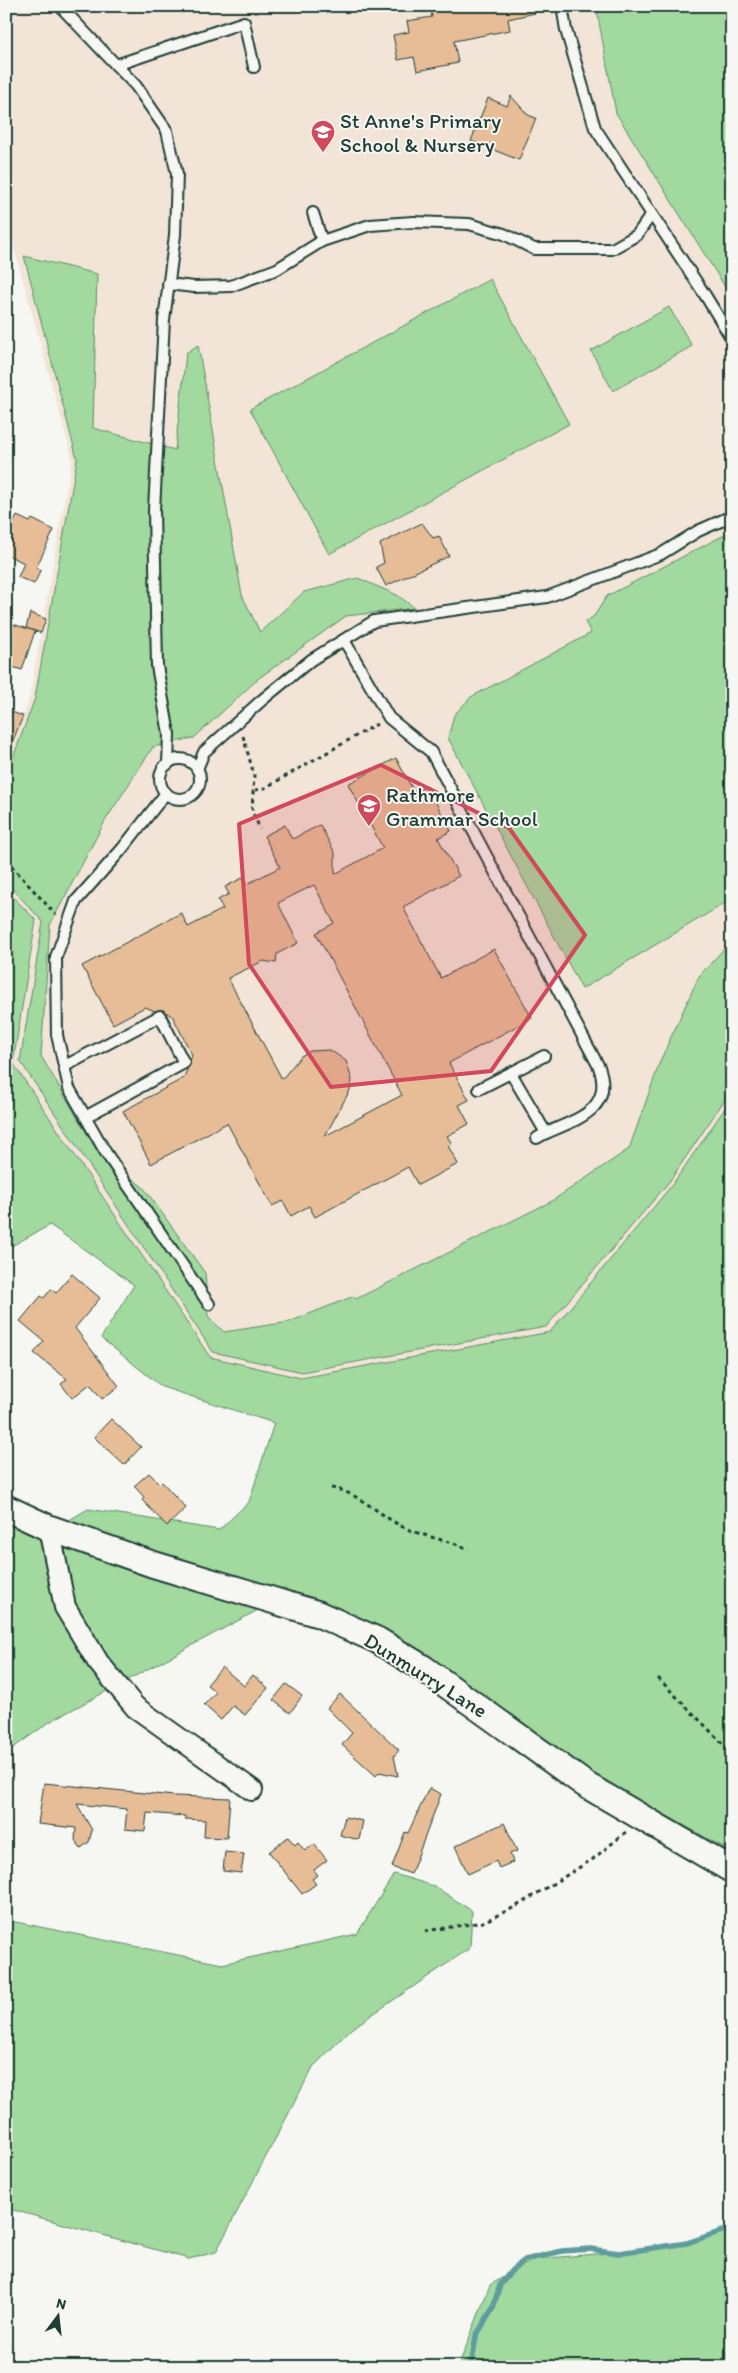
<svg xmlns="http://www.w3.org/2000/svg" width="738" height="2373" viewBox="0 0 738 2373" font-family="Itim,sans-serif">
  <rect width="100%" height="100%" fill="#f6f6f2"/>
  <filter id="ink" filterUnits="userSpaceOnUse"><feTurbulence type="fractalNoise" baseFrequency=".02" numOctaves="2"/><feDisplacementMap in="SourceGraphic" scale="10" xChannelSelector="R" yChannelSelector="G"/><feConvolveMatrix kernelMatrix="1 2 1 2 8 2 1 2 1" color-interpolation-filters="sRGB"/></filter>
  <g filter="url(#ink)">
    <!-- built -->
    <path fill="#f2e5d7" d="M 6,6 L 596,6 L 616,113 L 732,298 L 732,1098 L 672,1185 L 550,1332 L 301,1378 L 210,1357 L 13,1063 L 36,920 L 6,890 L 6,763 L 29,700 L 72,458 L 6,219 Z"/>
    <!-- green -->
    <g fill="#a1d99e" stroke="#608b69">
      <path d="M 596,6 L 732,6 L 732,298 L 616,113 Z"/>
      <path d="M 24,256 L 97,274 L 93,428 L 175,450 L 186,353 L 198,345 L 242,595 L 260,632 L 304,592 L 358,578 L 397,595 L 415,608 L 346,616 L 259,678 L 194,738 L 153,747 L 105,821 L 50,925 L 41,1056 L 96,1149 L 144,1188 L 205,1273 L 208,1316 L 224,1332 L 289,1322 L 354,1296 L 356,1299 L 552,1201 L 629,1149 L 661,1059 L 699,976 L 732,940 L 732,1089 L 669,1182 L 546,1327 L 302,1372 L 213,1352 L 20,1061 L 43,922 L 6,882 L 6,777 L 35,698 L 77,459 Z"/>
      <path d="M 490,279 L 569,424 L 329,554 L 250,409 Z"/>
      <path d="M 669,307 L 692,346 L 613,391 L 591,351 Z"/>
      <path d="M 732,531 L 732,899 L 582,989 L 448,738 L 454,715 L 471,697 L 591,633 L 585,622 L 594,616 L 607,596 Z"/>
      <path d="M 6,890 L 36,920 L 13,1063 L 210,1357 L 301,1378 L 550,1332 L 672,1185 L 732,1098 L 732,1852 C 684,1825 634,1799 587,1770 C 490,1709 395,1636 289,1591 L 258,1610 L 51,1721 L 6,1753 L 6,1517 L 47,1533 L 88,1509 L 219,1530 L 249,1502 L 274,1423 L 162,1387 L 101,1338 L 134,1285 L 50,1225 L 6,1249 Z"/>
      <path d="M 394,1874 L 434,1886 L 472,1911 L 470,1948 L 351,2029 L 313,2067 L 216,2252 L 189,2259 L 6,2208 L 6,1920 L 222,1964 L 357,1934 Z"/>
      <path d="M 732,2227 L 732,2367 L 458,2367 L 490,2285 L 534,2259 L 660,2249 Z"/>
    </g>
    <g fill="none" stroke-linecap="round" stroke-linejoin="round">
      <!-- stream -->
      <path stroke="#5f9c9e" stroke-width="5.5" d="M 471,2367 L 476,2336 L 493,2308 L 500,2285 L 512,2270 L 525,2260 L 562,2251 L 590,2249 L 619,2253 L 687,2243 L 722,2231"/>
    </g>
    <!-- building -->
    <g fill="#e7bd97" stroke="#1f3d34" fill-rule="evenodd">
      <path d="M 430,6 L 535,6 L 535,13 L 508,19 L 510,30 L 454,41 L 458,63 L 417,71 L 414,57 L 398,60 L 393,35 L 409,32 L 407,21 L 432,17 Z"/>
      <path d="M 511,96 L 528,115 L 536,118 L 519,160 L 471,141 L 488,98 L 507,106 Z"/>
      <path d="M 17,516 L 30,522 L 32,519 L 54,530 L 36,568 L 41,570 L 34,584 L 18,577 L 24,563 L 6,554 L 6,538 Z"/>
      <path d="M 422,523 L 433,538 L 439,536 L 449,556 L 386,586 L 376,567 L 384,563 L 380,544 Z"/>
      <path d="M 30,613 L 46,619 L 41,633 L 26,628 Z"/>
      <path d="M 6,622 L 35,631 L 22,670 L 6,665 Z"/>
      <path d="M 6,710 L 23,716 L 7,755 L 6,755 Z"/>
      <path d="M 396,758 L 414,792 L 427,786 L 451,831 L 438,838 L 459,876 L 403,907 L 441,978 L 494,949 L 532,1018 L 449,1063 L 469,1100 L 459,1105 L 469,1124 L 447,1136 L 452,1144 L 448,1146 L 458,1164 L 418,1185 L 408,1167 L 315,1217 L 309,1206 L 291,1216 L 283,1201 L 272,1206 L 227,1123 L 151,1164 L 123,1111 L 184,1078 L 192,1055 L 173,1017 L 163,1010 L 155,1011 L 145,1007 L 113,1024 L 82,966 L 181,913 L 188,927 L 223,909 L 218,900 L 229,894 L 225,887 L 244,877 L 247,884 L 280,867 L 264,836 L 285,825 L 292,839 L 320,825 L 335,853 L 335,874 L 383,848 L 348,784 ZM 314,885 L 334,923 L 316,933 L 402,1095 L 325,1136 L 350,1090 L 352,1080 L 346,1061 L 330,1050 L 310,1051 L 301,1056 L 282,1079 L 228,978 L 263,961 L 276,963 L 277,954 L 298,943 L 278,903 Z"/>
      <path d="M 72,1274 L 100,1298 L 75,1328 L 119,1386 L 102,1399 L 90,1384 L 72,1398 L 61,1384 L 67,1379 L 34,1353 L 44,1341 L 20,1321 L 41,1296 L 44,1298 L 51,1289 L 56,1293 Z"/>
      <path d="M 111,1419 L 141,1447 L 124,1465 L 94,1437 Z"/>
      <path d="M 149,1473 L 160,1484 L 162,1482 L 186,1508 L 167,1526 L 142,1500 L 144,1497 L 134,1486 Z"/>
      <path d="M 222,1667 L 244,1686 L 253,1675 L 268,1688 L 245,1715 L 233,1706 L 221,1720 L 204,1705 L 216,1692 L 207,1685 Z"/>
      <path d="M 286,1684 L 302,1696 L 290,1713 L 273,1700 Z"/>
      <path d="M 340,1694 L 399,1750 L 394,1756 L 398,1776 L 379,1772 L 376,1776 L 342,1745 L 352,1733 L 327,1708 Z"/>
      <path d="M 44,1783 L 174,1796 L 230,1798 L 227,1838 L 204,1837 L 205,1820 L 185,1819 L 185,1816 L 147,1813 L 145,1831 L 125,1829 L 127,1809 L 77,1804 L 92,1830 L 89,1842 L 81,1848 L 75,1840 L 76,1828 L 38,1824 Z"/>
      <path d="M 429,1788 L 441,1794 L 411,1874 L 392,1867 L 405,1832 L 408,1833 Z"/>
      <path d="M 345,1817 L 363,1821 L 359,1840 L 340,1835 Z"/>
      <path d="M 504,1823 L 517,1851 L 510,1854 L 513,1862 L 499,1868 L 496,1861 L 468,1874 L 455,1846 Z"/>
      <path d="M 288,1837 L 295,1845 L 298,1842 L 305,1851 L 314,1844 L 327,1860 L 314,1870 L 318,1875 L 312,1879 L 316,1884 L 302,1894 L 269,1852 Z"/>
      <path d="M 225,1852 L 244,1854 L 241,1873 L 223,1871 Z"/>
    </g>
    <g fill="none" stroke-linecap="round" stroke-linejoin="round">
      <defs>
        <g id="service">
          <path d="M 60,6 L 136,86 L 167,131 L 177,174 L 175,235 L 164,320 L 154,510 L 157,666 L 169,734 L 168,764"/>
          <path d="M 562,6 L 566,30 L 595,128 L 705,295 L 732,339"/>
          <path d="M 116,65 L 244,22 L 254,67"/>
          <path d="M 313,213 L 322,241"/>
          <path d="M 168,284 L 194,287 L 231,286 L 277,269 L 322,241 L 370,225 L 413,222 L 469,224 L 504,234 L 534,249 L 612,249 L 637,235 L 651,215"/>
          <path d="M 344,640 L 389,718 L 431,752 L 599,1067 C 614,1109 578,1119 546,1133 L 511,1073"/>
          <circle cx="180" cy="779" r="20"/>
          <path d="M 197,769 L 204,752 L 262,700 L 311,660 L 374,621 L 547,597 L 661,554 L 698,531 L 732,516"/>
          <path d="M 166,793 L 122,849 L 76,901 L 56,957 L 57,1035 L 69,1088 L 106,1153 L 209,1304"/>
          <path d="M 65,1066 L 160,1016 L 184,1063 L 87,1116"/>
          <path d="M 479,1089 L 544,1056"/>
          <path d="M 537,1138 L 546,1133"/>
        </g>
        <path id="minor" d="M 49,1528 L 65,1607 L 98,1662 L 135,1707 L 252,1790"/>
        <path id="tertiary" d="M 6,1508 L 49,1528 L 152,1564 L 318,1614 L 377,1640 L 423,1668 L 586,1785 L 732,1870"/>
      </defs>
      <!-- service casing -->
      <use href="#service" stroke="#1f3d34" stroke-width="14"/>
      <!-- minor casing -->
      <use href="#minor" stroke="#1f3d34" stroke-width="24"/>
      <!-- tertiary casing -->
      <use href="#tertiary" stroke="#1f3d34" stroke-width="29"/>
      <!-- path -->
      <g stroke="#1f3d34" stroke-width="3" stroke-dasharray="4 4" stroke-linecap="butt">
        <path d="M 243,736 L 254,775 L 252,811 L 260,829"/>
        <path d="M 255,790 L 263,789 L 377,724"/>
        <path d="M 6,860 L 56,915"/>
        <path d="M 331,1488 C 358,1492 379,1515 403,1527 C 424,1537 448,1540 469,1549"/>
        <path d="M 658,1678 L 732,1753"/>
        <path d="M 425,1931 L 483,1922 L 515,1907 L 593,1859 L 626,1832"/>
      </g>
      <!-- service -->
      <use href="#service" stroke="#f6f6f2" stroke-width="10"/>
      <!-- minor -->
      <use href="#minor" stroke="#f6f6f2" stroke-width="20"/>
      <!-- tertiary -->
      <use href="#tertiary" stroke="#f6f6f2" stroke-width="25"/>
    </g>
  </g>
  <!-- marked area -->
  <path fill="#d1495b" fill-opacity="0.2" stroke="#d1495b" stroke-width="4" stroke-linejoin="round" d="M 381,765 L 509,828 L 585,935 L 491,1071 L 331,1087 L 249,964 L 239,824 Z"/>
  <!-- icons -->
  <defs>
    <symbol id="school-pin" viewBox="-11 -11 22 30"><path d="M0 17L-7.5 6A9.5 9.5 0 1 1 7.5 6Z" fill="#d1495b" stroke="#f6f6f2"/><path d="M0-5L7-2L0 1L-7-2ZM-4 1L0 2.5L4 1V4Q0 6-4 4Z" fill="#fff"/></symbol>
  </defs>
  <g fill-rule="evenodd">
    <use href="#school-pin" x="309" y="118" width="28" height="38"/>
    <use href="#school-pin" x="355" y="792" width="28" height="38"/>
  </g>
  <g text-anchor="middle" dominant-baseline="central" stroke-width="4" stroke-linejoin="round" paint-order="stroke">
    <!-- poi labels -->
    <g font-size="21" fill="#1f3d34" stroke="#f6f6f2" text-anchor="start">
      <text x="340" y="120">St Anne's Primary<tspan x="340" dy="24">School &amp; Nursery</tspan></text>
      <text x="386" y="794">Rathmore<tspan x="386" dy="24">Grammar School</tspan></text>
    </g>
    <!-- street labels -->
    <g font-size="21" fill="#1f3d34" stroke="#f6f6f2">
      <text transform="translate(426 1675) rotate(32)">Dunmurry Lane</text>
    </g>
  </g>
  <!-- margin -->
  <rect width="738" height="2373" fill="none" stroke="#f6f6f2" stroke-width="25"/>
  <rect x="12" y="12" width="713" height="2348" fill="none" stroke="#1f3d34" stroke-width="2" filter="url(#ink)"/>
  <!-- north arrow -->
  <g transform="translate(58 2316) rotate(15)" stroke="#f6f6f2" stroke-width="4" paint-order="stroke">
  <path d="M0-4L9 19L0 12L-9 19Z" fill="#1f3d34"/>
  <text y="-8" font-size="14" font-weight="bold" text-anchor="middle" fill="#1f3d34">N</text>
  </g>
</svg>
